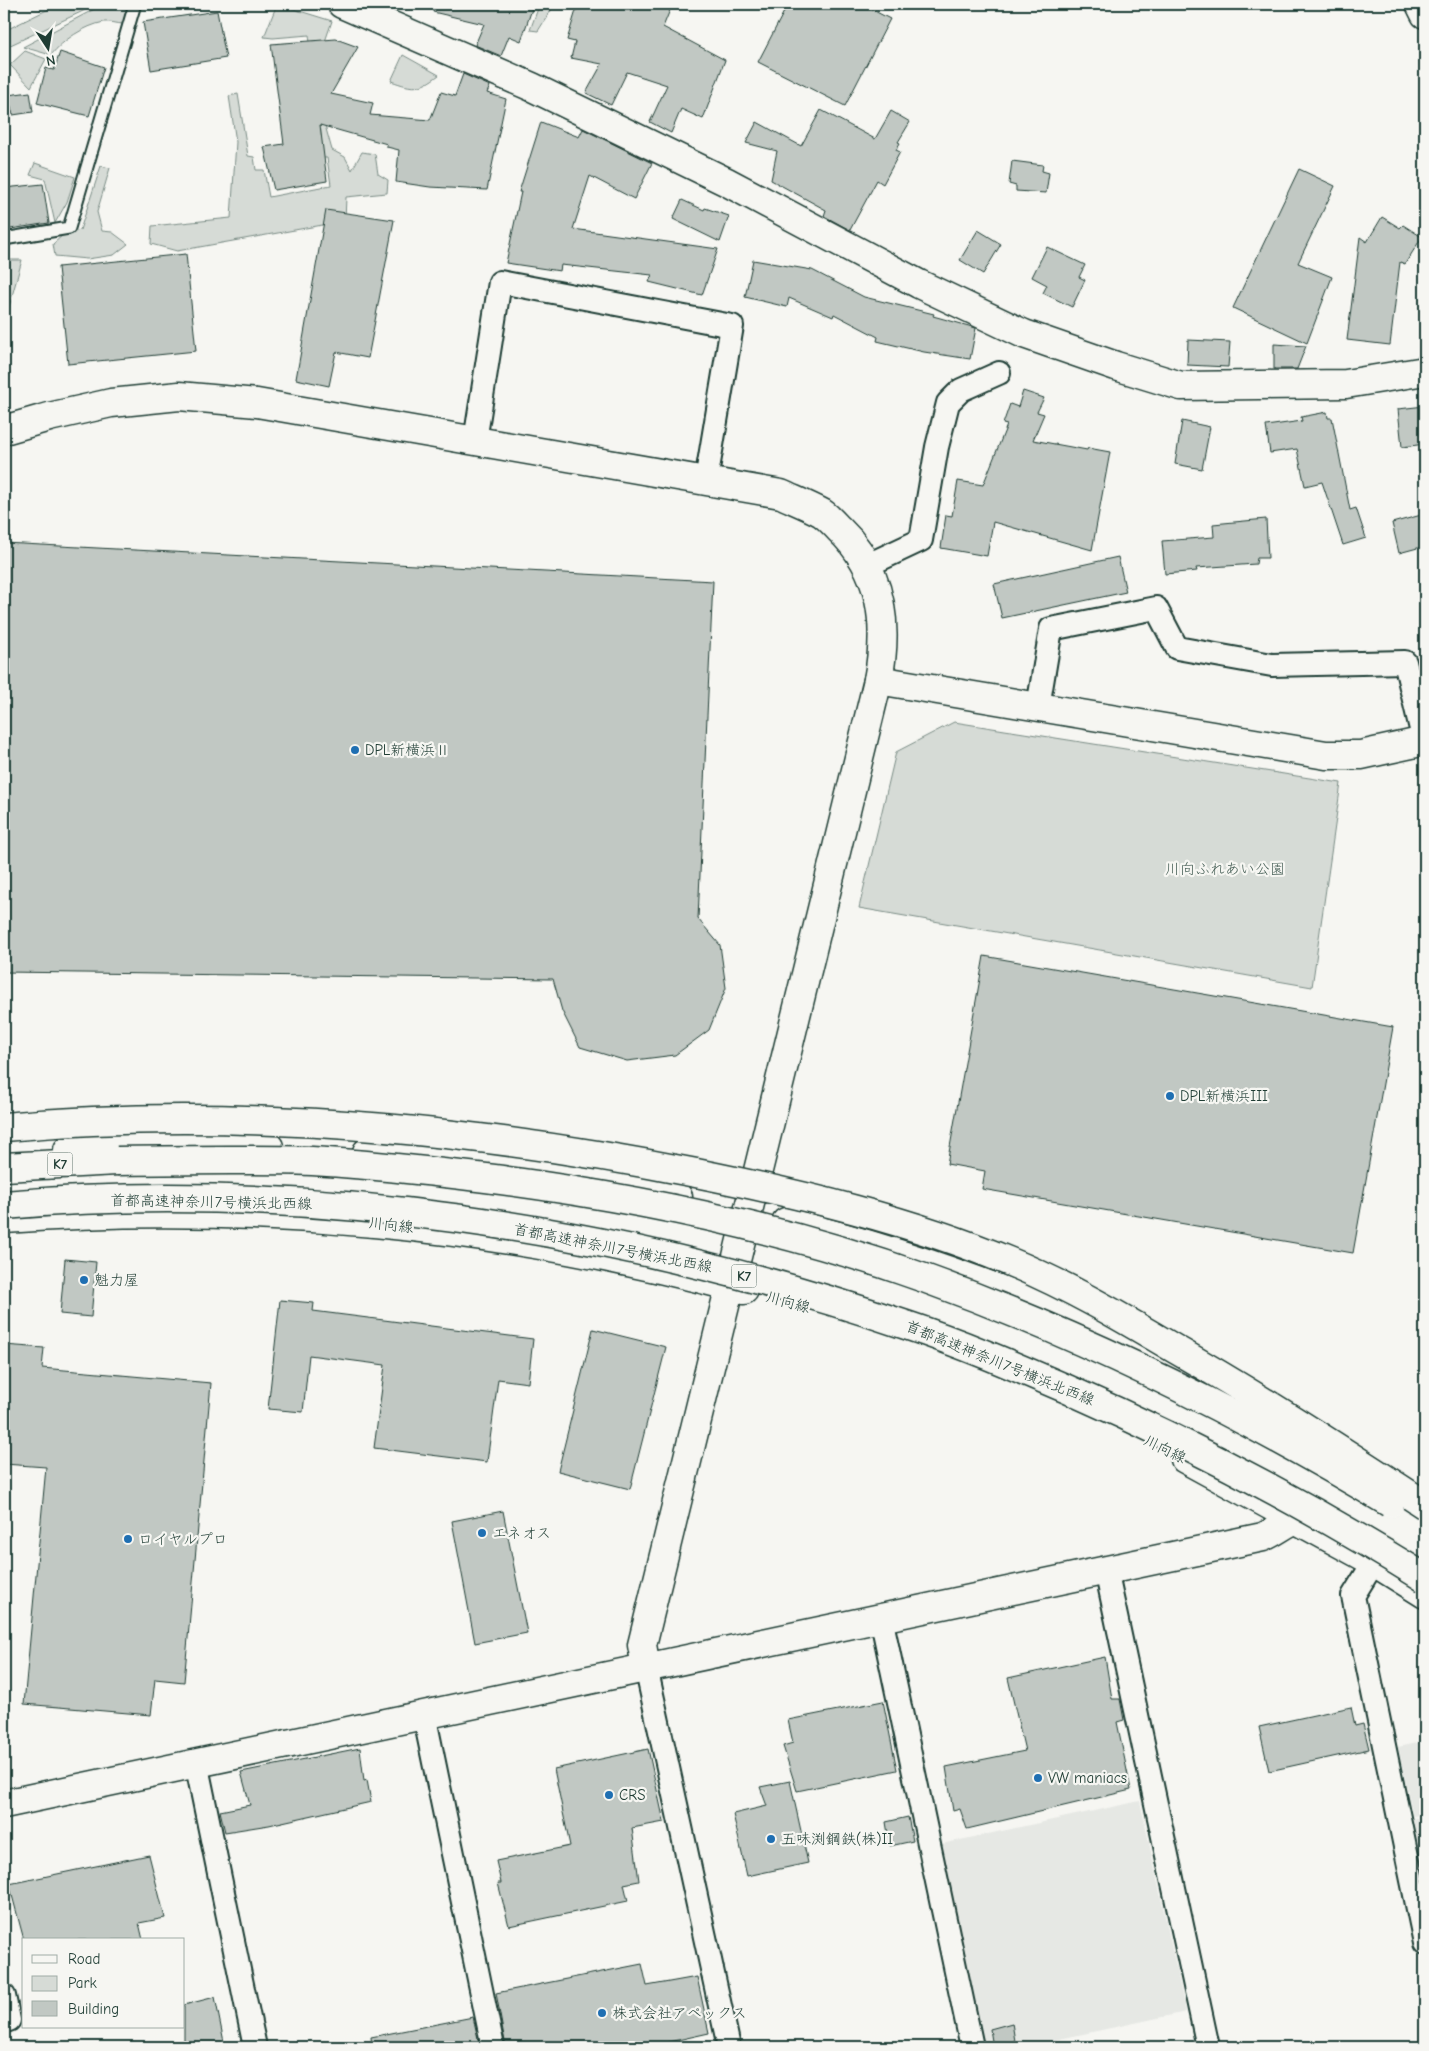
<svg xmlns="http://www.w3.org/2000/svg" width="1429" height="2051" viewBox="0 0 1429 2051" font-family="'Comic Neue','Klee One',sans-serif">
  <rect width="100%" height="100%" fill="#f6f6f2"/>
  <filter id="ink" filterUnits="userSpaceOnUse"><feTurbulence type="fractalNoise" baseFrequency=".02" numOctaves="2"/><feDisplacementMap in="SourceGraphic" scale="10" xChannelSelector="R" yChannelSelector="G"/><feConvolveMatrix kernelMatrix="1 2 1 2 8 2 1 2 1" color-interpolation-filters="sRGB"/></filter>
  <g filter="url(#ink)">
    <!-- built -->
    <g fill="#e6e8e4">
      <path d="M 1425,1741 L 1425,1814 L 1413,1816 L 1398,1747 Z"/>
      <path d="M 1140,1801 L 1186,2012 L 1022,2047 L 984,2047 L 937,1845 Z"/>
      <path d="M 1425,1816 L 1425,1884 L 1411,1819 Z"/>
    </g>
    <!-- green -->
    <g fill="#d6dbd6" stroke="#7a8c85">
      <path d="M 59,4 L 98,4 L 4,48 L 4,31 Z"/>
      <path d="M 115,4 L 131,4 L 123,24 C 118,24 110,21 104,22 C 84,26 63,40 51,55 L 23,47 L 102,5 Z"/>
      <path d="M 277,4 L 332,21 L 319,59 L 312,58 L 309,35 L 273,38 L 264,37 Z"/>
      <path d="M 534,4 L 555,4 L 538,31 L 530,30 L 539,6 Z"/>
      <path d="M 25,51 L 46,59 L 31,87 L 10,65 Z"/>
      <path d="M 403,55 L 439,75 C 419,90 414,89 391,81 Z"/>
      <path d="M 315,90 L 332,150 L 345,157 L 352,170 L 362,152 L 375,154 L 378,174 L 388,180 L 387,193 L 346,197 L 345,221 L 177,251 L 151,244 L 152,226 L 231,218 L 236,142 L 229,96 L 238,94 L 248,156 L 254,157 L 256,170 L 264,170 L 269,197 L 331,185 L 327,158 L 315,158 Z"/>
      <path d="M 35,163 L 75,177 L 67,202 L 55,223 L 45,179 L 30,175 Z"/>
      <path d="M 101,166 L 110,168 L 97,212 L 102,231 L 112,232 L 128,244 L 114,255 L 87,259 L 55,256 L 53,244 L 64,234 L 80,230 Z"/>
      <path d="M 4,260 L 22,260 L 7,314 L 4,313 Z"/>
      <path d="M 954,722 L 1341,783 L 1312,987 L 859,908 L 896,752 Z"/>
    </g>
    <!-- building -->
    <g fill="#c1c8c3" stroke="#1f3d34">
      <path d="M 434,4 L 519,4 L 532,9 L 521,41 L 509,36 L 501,56 L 475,45 L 484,24 L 433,12 Z"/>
      <path d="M 578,4 L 653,4 L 670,10 L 663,27 L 725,60 L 703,119 L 681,109 L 671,133 L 650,122 L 667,85 L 627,72 L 611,105 L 586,93 L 602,64 L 571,58 L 575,42 L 567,40 Z"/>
      <path d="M 788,4 L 861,4 L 890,19 L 845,106 L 758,62 Z"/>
      <path d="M 217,11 L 226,58 L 151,70 L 143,22 Z"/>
      <path d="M 336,39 L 358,47 L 331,94 L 373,103 L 370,115 L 430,120 L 441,92 L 455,96 L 463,74 L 490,86 L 487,93 L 506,99 L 487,190 L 430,187 L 396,182 L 399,150 L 387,147 L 387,144 L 320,125 L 327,181 L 274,190 L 264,147 L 284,144 L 271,44 Z"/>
      <path d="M 60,52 L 104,67 L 89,116 L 37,103 L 46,68 L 54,70 Z"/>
      <path d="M 30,92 L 33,112 L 13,115 L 8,95 Z"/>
      <path d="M 821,110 L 875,139 L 891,111 L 910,122 L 898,142 L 900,143 L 896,150 L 900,152 L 883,184 L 877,180 L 850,230 L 824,216 L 826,210 L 771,180 L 777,151 L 746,143 L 757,122 L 801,146 Z"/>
      <path d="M 541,122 L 579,137 L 583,129 L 652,163 L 634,199 L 590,176 L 573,229 L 718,249 L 702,295 L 649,282 L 652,275 L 561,265 L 560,271 L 506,263 L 521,192 L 519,192 Z"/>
      <path d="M 1012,161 L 1043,165 L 1042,171 L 1049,173 L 1046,193 L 1016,191 L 1016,186 L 1009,184 Z"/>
      <path d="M 1299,169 L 1335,186 L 1298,263 L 1332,277 L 1307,343 L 1233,308 Z"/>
      <path d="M 43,184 L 49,223 L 4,230 L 4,188 Z"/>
      <path d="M 682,200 L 704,210 L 705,208 L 729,216 L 720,242 L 673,219 Z"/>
      <path d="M 326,210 L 394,220 L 368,358 L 336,352 L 329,386 L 296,379 Z"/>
      <path d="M 1382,217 L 1400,228 L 1403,225 L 1422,237 L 1405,264 L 1400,262 L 1390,345 L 1347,340 L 1360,237 L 1367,242 Z"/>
      <path d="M 978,230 L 1001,244 L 983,274 L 960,260 Z"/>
      <path d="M 1047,247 L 1085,265 L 1079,277 L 1085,280 L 1072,307 L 1043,293 L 1047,285 L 1032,277 Z"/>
      <path d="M 186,254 L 196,351 L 68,364 L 58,267 Z"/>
      <path d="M 753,260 L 812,270 L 864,297 L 934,314 L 933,316 L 976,328 L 970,359 L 924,352 L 877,341 L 878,337 L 834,314 L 833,317 L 789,298 L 787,307 L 745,297 Z"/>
      <path d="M 1188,340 L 1230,342 L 1228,367 L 1187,365 Z"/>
      <path d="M 1274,344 L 1306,346 L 1297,369 L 1274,369 Z"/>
      <path d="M 1023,391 L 1044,398 L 1037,412 L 1044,414 L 1033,440 L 1087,450 L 1088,448 L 1110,452 L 1092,550 L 993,522 L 987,556 L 941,548 L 946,515 L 952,516 L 958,481 L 983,485 L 1007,425 L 1003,424 L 1010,404 L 1018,407 Z"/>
      <path d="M 1425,406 L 1425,444 L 1402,447 L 1398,409 Z"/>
      <path d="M 1327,412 L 1328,418 L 1332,418 L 1350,510 L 1356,508 L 1366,538 L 1343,545 L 1322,482 L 1305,486 L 1297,449 L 1270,453 L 1266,426 L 1302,421 L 1301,417 Z"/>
      <path d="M 1182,421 L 1210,427 L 1202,469 L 1175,464 Z"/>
      <path d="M 1425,514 L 1425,546 L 1399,553 L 1392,523 Z"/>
      <path d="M 1266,519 L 1268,558 L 1257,558 L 1256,564 L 1196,568 L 1197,571 L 1165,574 L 1162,541 L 1214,537 L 1213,524 Z"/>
      <path d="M 4,543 L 713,581 L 698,919 L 720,945 L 726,988 L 709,1030 L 675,1055 L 627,1061 L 580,1047 L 562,1011 L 553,979 L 4,972 Z"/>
      <path d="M 1118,557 L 1126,592 L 1002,618 L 994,584 Z"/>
      <path d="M 984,956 L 1393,1027 L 1353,1253 L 982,1189 L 985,1171 L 947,1164 Z"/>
      <path d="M 65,1259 L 96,1262 L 91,1317 L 60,1314 Z"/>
      <path d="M 280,1300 L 314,1303 L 313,1311 L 533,1339 L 528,1383 L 498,1379 L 487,1462 L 374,1448 L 385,1365 L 309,1355 L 303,1412 L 268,1409 Z"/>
      <path d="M 593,1329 L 666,1347 L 630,1489 L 558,1471 Z"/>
      <path d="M 4,1345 L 44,1348 L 42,1368 L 211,1383 L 184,1682 L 155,1679 L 151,1715 L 24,1704 L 46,1467 L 4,1464 Z"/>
      <path d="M 503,1511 L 527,1633 L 475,1643 L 452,1521 Z"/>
      <path d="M 1105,1657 L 1112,1699 L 1120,1699 L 1124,1720 L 1117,1722 L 1131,1790 L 967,1829 L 960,1809 L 953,1811 L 946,1767 L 1025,1751 L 1008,1678 Z"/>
      <path d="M 883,1701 L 897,1770 L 797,1791 L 783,1746 L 793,1743 L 788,1720 Z"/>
      <path d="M 1351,1707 L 1355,1726 L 1363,1724 L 1369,1749 L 1269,1771 L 1259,1727 Z"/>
      <path d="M 360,1748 L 364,1781 L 367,1780 L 371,1802 L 269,1825 L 225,1832 L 220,1811 L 250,1805 L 241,1772 Z"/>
      <path d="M 648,1749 L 664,1822 L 632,1828 L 639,1881 L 624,1884 L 628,1901 L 509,1926 L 498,1883 L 501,1883 L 496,1861 L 570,1846 L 554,1769 Z"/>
      <path d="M 790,1781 L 808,1863 L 747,1876 L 733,1814 L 767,1806 L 760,1787 Z"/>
      <path d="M 908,1817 L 913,1841 L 890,1846 L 886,1822 Z"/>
      <path d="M 149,1855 L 165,1918 L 139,1923 L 143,1940 L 24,1940 L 9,1884 Z"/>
      <path d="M 642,1964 L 647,1986 L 697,1977 L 709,2033 L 646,2047 L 506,2047 L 496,1993 Z"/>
      <path d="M 215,1997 L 225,2047 L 184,2047 L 184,2005 Z"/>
      <path d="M 473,2017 L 480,2047 L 372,2047 L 371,2037 Z"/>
      <path d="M 1012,2023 L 1016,2047 L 993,2047 L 990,2029 Z"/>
    </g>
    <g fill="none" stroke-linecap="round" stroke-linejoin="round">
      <defs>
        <path id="service" d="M 4,239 L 69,228 L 135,4"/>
        <g id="minor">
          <path d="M 475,441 L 500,282 L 732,326 L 706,481"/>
          <path d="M 868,565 L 921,540 L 937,447 L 948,403 L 961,390 L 999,373"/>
          <path d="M 1038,707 L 1051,629 L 1156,608 L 1177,648 L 1272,665 L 1405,662 L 1424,742"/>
          <path d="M 1374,1562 L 1353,1596 L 1425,1943"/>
          <path d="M 1106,1570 L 1208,2047"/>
          <path d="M 881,1617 L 972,2047"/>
          <path d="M 646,1667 L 729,2047"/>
          <path d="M 424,1714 L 493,2047"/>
          <path d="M 196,1762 L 255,2047"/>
          <path d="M 4,1996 L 9,2020"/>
        </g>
        <g id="tertiary">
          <path d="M 342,4 L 532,87 L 727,182 L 919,284 L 1024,334 L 1116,366 L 1181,386 L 1346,384 L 1425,371"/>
          <path d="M 4,430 L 49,417 L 111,403 L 179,396 L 257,403 L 781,494 C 794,500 809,506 822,513 C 828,517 834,524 839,529 C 882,570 889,623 878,680 L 642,1645 L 646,1667"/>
          <path d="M 878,680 L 1326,755 L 1361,755 L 1425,741"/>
          <path d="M 68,1150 L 215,1146 L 269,1147"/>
          <path d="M 367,1152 C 472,1160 576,1174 678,1197"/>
          <path d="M 4,1219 C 252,1201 504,1225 744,1290"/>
          <path d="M 786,1222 C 904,1251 1019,1293 1129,1344 C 1173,1364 1215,1389 1257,1411"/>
          <path d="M 1185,1459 L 1374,1562 L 1425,1594"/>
          <path d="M 4,1804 L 1263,1537 C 1275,1532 1284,1524 1296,1519"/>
        </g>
        <path id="primary" d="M 1420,4 L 1425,14"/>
        <path id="motorway" d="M 4,1167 L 117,1161"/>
      </defs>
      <!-- service casing -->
      <use href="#service" stroke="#1f3d34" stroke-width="15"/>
      <!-- minor casing -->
      <use href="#minor" stroke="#1f3d34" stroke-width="26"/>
      <!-- tertiary casing -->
      <use href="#tertiary" stroke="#1f3d34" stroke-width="31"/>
      <!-- primary casing -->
      <use href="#primary" stroke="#1f3d34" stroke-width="31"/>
      <!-- motorway casing -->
      <use href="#motorway" stroke="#1f3d34" stroke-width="31"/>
      <!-- service -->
      <use href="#service" stroke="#f6f6f2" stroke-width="11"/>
      <!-- minor -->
      <use href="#minor" stroke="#f6f6f2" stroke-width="22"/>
      <!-- tertiary -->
      <use href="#tertiary" stroke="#f6f6f2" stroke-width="28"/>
      <!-- primary -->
      <use href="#primary" stroke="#f6f6f2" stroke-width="28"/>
      <!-- motorway -->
      <use href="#motorway" stroke="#f6f6f2" stroke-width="28"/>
      <defs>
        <g id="motorway-bridge">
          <path d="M 4,1127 C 235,1106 469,1128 696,1173 C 800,1194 910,1220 1008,1261 C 1067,1285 1121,1317 1175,1349 C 1261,1398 1343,1451 1425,1505"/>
          <path d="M 117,1161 C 182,1160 247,1159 312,1161 C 370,1164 428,1171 486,1178 C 634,1197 783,1227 924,1278 C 1087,1337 1242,1414 1390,1503"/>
          <path d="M 4,1205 C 305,1179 621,1228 906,1325 C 961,1343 1014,1366 1067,1389 C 1190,1443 1311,1507 1425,1578"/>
        </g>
      </defs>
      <!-- motorway-bridge casing -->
      <use href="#motorway-bridge" stroke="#1f3d34" stroke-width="31" stroke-linecap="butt"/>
      <!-- motorway-bridge -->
      <use href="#motorway-bridge" stroke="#f6f6f2" stroke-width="28"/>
    </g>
  </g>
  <!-- markers -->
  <g fill="#1f6fb2" stroke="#f6f6f2" stroke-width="2">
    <circle cx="355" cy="750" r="5"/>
    <circle cx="1170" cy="1096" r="5"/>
    <circle cx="84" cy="1280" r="5"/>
    <circle cx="482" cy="1533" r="5"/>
    <circle cx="128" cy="1539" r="5"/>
    <circle cx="1038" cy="1778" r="5"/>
    <circle cx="609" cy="1795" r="5"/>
    <circle cx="771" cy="1839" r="5"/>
    <circle cx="602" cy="2013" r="5"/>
  </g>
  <g text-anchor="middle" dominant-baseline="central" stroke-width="4.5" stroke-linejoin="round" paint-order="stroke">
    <!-- shield labels -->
    <g fill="#f6f6f2" stroke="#60746d" stroke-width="1">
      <rect x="47.5" y="1152.5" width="25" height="23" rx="4"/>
      <rect x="731.5" y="1264.5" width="25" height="23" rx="4"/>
    </g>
    <g font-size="14" font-weight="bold" fill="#1f3d34">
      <text x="60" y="1164">K7</text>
      <text x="744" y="1276">K7</text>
    </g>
    <!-- poi labels -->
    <g font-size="15" fill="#1f3d34" stroke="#f6f6f2" text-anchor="start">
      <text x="365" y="750">DPL新横浜Ⅱ</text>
      <text x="1180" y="1096">DPL新横浜III</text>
      <text x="94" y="1280">魁力屋</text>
      <text x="492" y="1533">エネオス</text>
      <text x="138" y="1539">ロイヤルプロ</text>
      <text x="1048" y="1778">VW maniacs</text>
      <text x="619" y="1795">CRS</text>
      <text x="781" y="1839">五味渕鋼鉄(株)II</text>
      <text x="612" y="2013">株式会社アペックス</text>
    </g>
    <!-- park labels -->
    <g font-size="15" fill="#445d54" stroke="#f6f6f2">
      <text x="1225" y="869">川向ふれあい公園</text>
    </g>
    <!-- street labels -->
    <g font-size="15" fill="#1f3d34" stroke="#f6f6f2">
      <text transform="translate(211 1202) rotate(1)">首都高速神奈川7号横浜北西線</text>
      <text transform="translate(391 1225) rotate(6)">川向線</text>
      <text transform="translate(613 1248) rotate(11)">首都高速神奈川7号横浜北西線</text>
      <text transform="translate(788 1302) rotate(15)">川向線</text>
      <text transform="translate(1000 1363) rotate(22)">首都高速神奈川7号横浜北西線</text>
      <text transform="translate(1165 1449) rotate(26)">川向線</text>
    </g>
  </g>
  <!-- margin -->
  <rect width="1429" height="2051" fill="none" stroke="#f6f6f2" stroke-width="20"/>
  <rect x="10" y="10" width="1409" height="2031" fill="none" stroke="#1f3d34" stroke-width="2" filter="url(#ink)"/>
  <!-- legend -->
  <rect x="22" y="1938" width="162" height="90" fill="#f6f6f2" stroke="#a0aca6"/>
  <rect x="32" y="1955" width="25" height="8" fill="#f6f6f2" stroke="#a0aca6"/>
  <text x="68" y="1964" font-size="15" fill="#1f3d34">Road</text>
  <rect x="32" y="1976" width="25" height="15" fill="#d6dbd6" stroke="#a0aca6"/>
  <text x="68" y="1988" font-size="15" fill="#1f3d34">Park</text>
  <rect x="32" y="2001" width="25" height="15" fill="#c1c8c3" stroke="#a0aca6"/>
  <text x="68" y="2014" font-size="15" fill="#1f3d34">Building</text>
  <!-- north arrow -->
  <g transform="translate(48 48) rotate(168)" stroke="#f6f6f2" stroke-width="4" paint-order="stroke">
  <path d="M0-4L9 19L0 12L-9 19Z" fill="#1f3d34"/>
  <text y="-8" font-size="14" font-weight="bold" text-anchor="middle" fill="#1f3d34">N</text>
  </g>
</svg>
